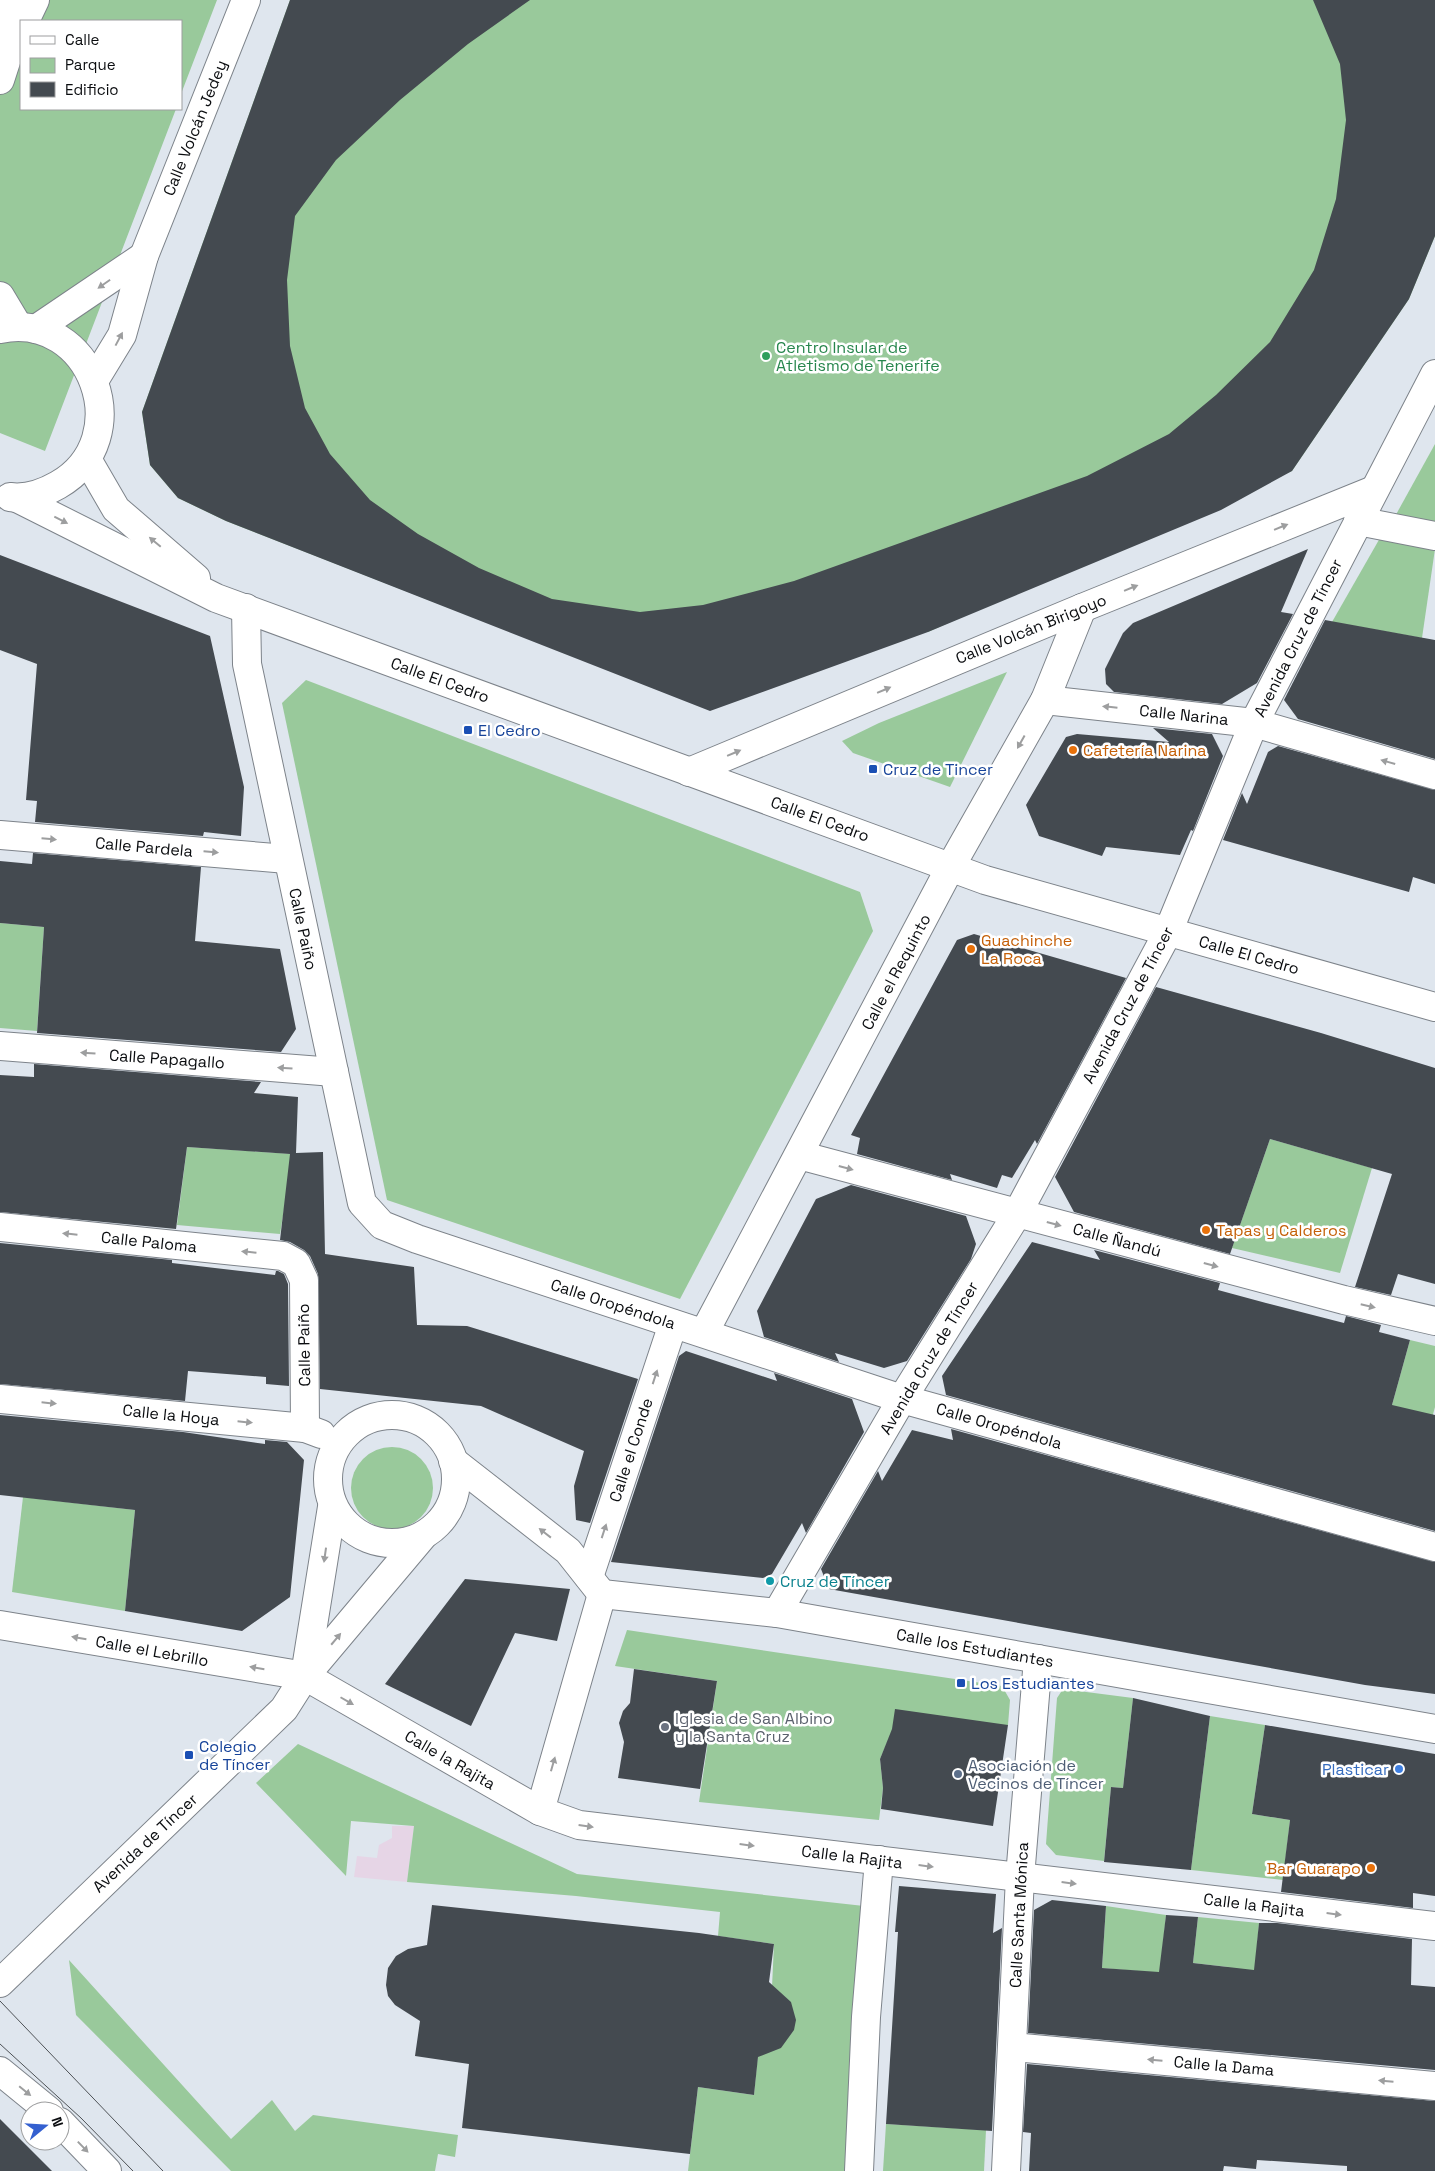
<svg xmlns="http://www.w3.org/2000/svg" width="1435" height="2171" viewBox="0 0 1435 2171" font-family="'Space Grotesk',sans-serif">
  <rect width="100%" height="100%" fill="#dfe6ee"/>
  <!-- industrial -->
  <path fill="#e6d5e6" d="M 392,1826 L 414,1826 L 407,1882 L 354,1877 L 357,1856 L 377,1858 L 379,1845 L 392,1838 Z"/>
  <!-- green -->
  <g fill="#99c99b">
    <path d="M 0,0 L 217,0 L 181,94 L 181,21 L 21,21 L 21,109 L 176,109 L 45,451 L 0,433 Z"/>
    <path d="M 290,0 L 1435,0 L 1435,236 L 1409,299 L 1292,471 L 928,632 L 439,604 L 226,521 L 178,498 L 150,465 L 142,412 Z"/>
    <path d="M 1435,444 L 1435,527 L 1393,520 Z"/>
    <path d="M 1380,538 L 1435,549 L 1422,638 L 1332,622 Z"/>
    <path d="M 1007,672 L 950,787 L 853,753 L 842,741 L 879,723 Z"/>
    <path d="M 306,680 L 860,892 L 873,931 L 680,1299 L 387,1200 L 282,703 Z"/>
    <path d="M 0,923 L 44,927 L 37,1031 L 0,1028 Z"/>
    <path d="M 1270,1139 L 1372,1168 L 1340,1273 L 1232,1248 Z"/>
    <path d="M 187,1147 L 293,1154 L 280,1234 L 177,1225 Z"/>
    <path d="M 1410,1340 L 1435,1346 L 1435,1407 L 1428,1433 L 1387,1423 Z"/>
    <circle cx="392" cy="1488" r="41"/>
    <path d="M 23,1497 L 135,1510 L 125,1611 L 12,1592 Z"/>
    <path d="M 627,1630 L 1002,1686 L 1010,1700 L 1008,1725 L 892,1731 L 880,1759 L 883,1788 L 879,1820 L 699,1802 L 717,1681 L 615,1666 Z"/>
    <path d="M 1063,1689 L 1133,1698 L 1123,1788 L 1111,1787 L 1104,1861 L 1056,1855 L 1046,1844 L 1057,1698 Z"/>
    <path d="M 1210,1716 L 1265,1725 L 1252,1814 L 1290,1820 L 1283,1880 L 1191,1870 Z"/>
    <path d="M 298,1744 L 577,1874 L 864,1906 L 848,2171 L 688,2171 L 698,2087 L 754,2095 L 758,2054 L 772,1987 L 774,1944 L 718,1936 L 720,1912 L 576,1896 L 407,1882 L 414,1826 L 351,1821 L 346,1876 L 256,1783 Z"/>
    <path d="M 1106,1906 L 1166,1915 L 1160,1973 L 1102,1968 Z"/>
    <path d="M 1198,1917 L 1259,1923 L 1254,1982 L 1227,1979 L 1228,1967 L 1193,1963 Z"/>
    <path d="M 69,1960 L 231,2139 L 272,2100 L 295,2131 L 313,2115 L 458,2135 L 455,2157 L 438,2154 L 435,2171 L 231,2171 L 76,2015 Z"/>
    <path d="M 886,2124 L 986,2130 L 984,2171 L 883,2171 Z"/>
  </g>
  <!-- building -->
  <g fill="#444a50">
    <path d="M 290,0 L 530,0 L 468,44 L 400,100 L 336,160 L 295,216 L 287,280 L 290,346 L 305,408 L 330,454 L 370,500 L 418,534 L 479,568 L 552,599 L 640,612 L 703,605 L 794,581 L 1087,476 L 1169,434 L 1216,395 L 1270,342 L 1314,270 L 1336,199 L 1346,120 L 1340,64 L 1313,0 L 1435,0 L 1435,236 L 1409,299 L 1292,471 L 1221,510 L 928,632 L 710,711 L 226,521 L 178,498 L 150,465 L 142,412 Z"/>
    <path d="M 1308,549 L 1281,612 L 1293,614 L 1257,683 L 1222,704 L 1114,692 L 1106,684 L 1105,669 L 1123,633 L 1133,623 Z"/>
    <path d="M 0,555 L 210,636 L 244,787 L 241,836 L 204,832 L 203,836 L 35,822 L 37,801 L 26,800 L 37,664 L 0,650 Z"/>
    <path d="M 1325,620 L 1435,640 L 1435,759 L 1298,719 L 1284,700 Z"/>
    <path d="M 1153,728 L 1212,734 L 1223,756 L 1193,831 L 1191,830 L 1180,855 L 1106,847 L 1102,856 L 1039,836 L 1026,805 L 1066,737 L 1077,734 L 1169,742 Z"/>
    <path d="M 1278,746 L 1435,790 L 1435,884 L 1413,877 L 1409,892 L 1223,840 L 1242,793 L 1247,804 L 1268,752 Z"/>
    <path d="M 33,853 L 201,867 L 195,941 L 280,949 L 296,1029 L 281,1052 L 37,1033 L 44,927 L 0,923 L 0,861 L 32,864 Z"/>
    <path d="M 974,934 L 1126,978 L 1037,1144 L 1035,1140 L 1012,1178 L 1002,1175 L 997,1188 L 950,1174 L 952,1180 L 857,1154 L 860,1138 L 851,1135 L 957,940 Z"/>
    <path d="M 1156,987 L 1321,1033 L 1435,1068 L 1435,1284 L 1398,1274 L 1391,1295 L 1355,1287 L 1392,1174 L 1270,1139 L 1230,1254 L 1074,1212 L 1055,1177 Z"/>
    <path d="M 34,1064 L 261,1082 L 254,1093 L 298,1097 L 296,1153 L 323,1152 L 325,1254 L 414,1267 L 417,1325 L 467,1326 L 638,1379 L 590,1523 L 576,1520 L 574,1486 L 584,1451 L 481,1406 L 320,1389 L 318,1274 L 310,1256 L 304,1250 L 290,1242 L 280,1240 L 290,1154 L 187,1147 L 176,1229 L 0,1212 L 0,1075 L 34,1077 Z"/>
    <path d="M 851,1185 L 966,1216 L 976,1244 L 971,1259 L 907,1361 L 884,1368 L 835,1353 L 839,1362 L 764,1337 L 757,1311 L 816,1199 Z"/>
    <path d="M 1032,1242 L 1100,1260 L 1094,1250 L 1220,1283 L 1218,1290 L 1266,1303 L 1344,1323 L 1346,1316 L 1381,1325 L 1379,1332 L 1410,1340 L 1392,1405 L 1435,1415 L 1435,1531 L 946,1395 L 942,1376 Z"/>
    <path d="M 0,1243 L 172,1260 L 172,1263 L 275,1275 L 276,1271 L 278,1271 L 284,1274 L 288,1284 L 289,1386 L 266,1384 L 266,1377 L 188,1371 L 185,1401 L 0,1384 Z"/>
    <path d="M 686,1351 L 777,1381 L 774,1373 L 852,1399 L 864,1432 L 806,1533 L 802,1523 L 772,1574 L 763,1578 L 611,1562 L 679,1356 Z"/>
    <path d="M 0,1415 L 183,1432 L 265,1444 L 265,1440 L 287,1442 L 304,1460 L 290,1597 L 242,1631 L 125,1611 L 135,1510 L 0,1495 Z"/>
    <path d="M 951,1429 L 1435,1562 L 1435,1694 L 1365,1685 L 829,1589 L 821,1569 L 878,1471 L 882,1481 L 912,1430 L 953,1440 Z"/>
    <path d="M 465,1579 L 570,1589 L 557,1641 L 515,1633 L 471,1726 L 385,1684 Z"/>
    <path d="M 634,1669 L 717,1681 L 700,1789 L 618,1778 L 624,1742 L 619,1723 L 623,1711 L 630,1703 Z"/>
    <path d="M 1133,1698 L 1210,1716 L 1191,1870 L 1104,1862 L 1111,1787 L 1123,1788 Z"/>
    <path d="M 895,1709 L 1008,1725 L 993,1826 L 881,1809 L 883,1788 L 880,1759 L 892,1729 Z"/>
    <path d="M 1265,1725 L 1435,1754 L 1435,1896 L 1413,1893 L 1413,1908 L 1281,1892 L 1290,1820 L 1252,1814 Z"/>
    <path d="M 899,1886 L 996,1894 L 993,1933 L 1002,1928 L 992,2131 L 886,2124 L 898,1932 L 895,1932 Z"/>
    <path d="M 1052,1900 L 1106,1906 L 1102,1968 L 1159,1972 L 1166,1915 L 1198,1917 L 1193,1963 L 1254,1970 L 1259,1923 L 1277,1923 L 1412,1939 L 1411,1985 L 1435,1987 L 1435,2070 L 1028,2033 L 1034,1910 Z"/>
    <path d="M 432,1905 L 699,1933 L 774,1944 L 769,1982 L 791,2002 L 796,2020 L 794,2030 L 781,2048 L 758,2057 L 754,2095 L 698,2087 L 690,2154 L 462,2128 L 469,2064 L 415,2056 L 420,2021 L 395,2005 L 388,1996 L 386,1985 L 388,1968 L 396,1956 L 408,1949 L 427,1945 Z"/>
    <path d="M 1027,2064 L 1435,2101 L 1435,2171 L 1347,2171 L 1347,2166 L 1257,2160 L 1256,2169 L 1224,2166 L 1223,2171 L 1029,2171 L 1031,2133 L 1023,2132 Z"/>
    <path d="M 0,2119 L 52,2171 L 0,2171 Z"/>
  </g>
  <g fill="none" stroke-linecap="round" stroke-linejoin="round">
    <defs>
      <g id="street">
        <path d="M 0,329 C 92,310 139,439 58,485 C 44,493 26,499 10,497"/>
        <path d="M 36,329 L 144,256"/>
        <path d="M 94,381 L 122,335 L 144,256 L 246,0"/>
        <path d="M 87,459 L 116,509 L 196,578"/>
        <path d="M 17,498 L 216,598 L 985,880 L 1435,1007"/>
        <path d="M 1358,521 L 1435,536"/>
        <path d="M 246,608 L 247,664 L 362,1203 L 382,1225 L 417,1239 L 902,1399 L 1435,1547"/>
        <path d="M 1045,700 L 1254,723 L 1435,775"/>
        <path d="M 689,772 L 1082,608 L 1374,490"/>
        <path d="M 0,835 L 287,859"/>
        <path d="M 0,1046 L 334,1072"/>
        <path d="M 799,1155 L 1344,1300 L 1435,1321"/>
        <path d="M 0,1227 L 283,1256 L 296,1263 L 304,1280 L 305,1428"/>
        <path d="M 704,1333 L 951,866 L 1045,700 L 1082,608"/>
        <path d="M 0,1399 L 305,1428 L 321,1434"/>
        <circle cx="392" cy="1479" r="64"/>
        <path d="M 453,1461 L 568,1551 L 598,1589"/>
        <path d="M 589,1577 L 673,1324"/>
        <path d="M 602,1594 L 777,1613 L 1435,1729"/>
        <path d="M 777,1613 L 902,1399 L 1017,1214 L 1168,932 L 1254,723 L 1435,374"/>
        <path d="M 0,1625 L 305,1676 L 540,1811 L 579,1825 L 1435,1926"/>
        <path d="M 305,1675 L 332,1507"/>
        <path d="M 540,1811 L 602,1594"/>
        <path d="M 0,1983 L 284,1709 L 305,1676 L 422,1537"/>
        <path d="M 1013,2047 L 1435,2086"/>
        <path d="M 0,2071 L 49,2111"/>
        <path d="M 60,2122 L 107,2171"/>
        <path d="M 859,2171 L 866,2017 L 879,1860"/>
        <path d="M 1006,2171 L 1020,1877 L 1038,1659"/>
      </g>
      <g id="highway">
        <path d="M 25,21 L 35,0"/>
        <path d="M 11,46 L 13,0"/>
        <path d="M 0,80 L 11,46 L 21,29"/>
        <path d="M 0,296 L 18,326"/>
      </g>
    </defs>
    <!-- street casing -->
    <use href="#street" stroke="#7d838a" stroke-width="30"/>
    <!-- highway casing -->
    <use href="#highway" stroke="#7d838a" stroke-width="30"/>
    <!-- street -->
    <use href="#street" stroke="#fff" stroke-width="28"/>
    <!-- highway -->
    <use href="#highway" stroke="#fff" stroke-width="28"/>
    <!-- tram -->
    <g stroke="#4e5256" stroke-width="1">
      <path d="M 0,2001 L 163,2171"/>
      <path d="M 0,2044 L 81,2118 L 133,2171"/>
    </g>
  </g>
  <!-- one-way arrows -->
  <defs><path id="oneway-solid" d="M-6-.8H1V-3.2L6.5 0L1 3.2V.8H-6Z" transform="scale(1.25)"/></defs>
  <g fill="#9d9e9f">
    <use href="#oneway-solid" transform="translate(104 284) rotate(145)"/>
    <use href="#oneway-solid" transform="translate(119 339) rotate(-62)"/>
    <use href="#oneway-solid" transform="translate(61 520) rotate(27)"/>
    <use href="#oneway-solid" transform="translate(1281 527) rotate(-22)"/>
    <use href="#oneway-solid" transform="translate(155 542) rotate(-140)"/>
    <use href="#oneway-solid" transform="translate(1131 588) rotate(-22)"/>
    <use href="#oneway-solid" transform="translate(884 690) rotate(-23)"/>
    <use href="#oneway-solid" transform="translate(1110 707) rotate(-174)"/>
    <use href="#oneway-solid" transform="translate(1021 742) rotate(119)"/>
    <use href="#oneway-solid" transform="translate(734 753) rotate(-23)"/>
    <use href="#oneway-solid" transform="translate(1388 762) rotate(-164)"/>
    <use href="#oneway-solid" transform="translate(49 839) rotate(5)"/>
    <use href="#oneway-solid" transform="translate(211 852) rotate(5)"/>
    <use href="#oneway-solid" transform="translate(88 1053) rotate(-176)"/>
    <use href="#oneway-solid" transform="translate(285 1068) rotate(-176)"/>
    <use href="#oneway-solid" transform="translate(846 1168) rotate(15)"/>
    <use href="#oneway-solid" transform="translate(1054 1224) rotate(15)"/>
    <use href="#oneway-solid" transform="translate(70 1234) rotate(-174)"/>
    <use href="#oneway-solid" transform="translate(249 1252) rotate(-174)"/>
    <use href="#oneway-solid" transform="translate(1211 1265) rotate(15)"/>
    <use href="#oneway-solid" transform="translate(1368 1306) rotate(13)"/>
    <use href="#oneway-solid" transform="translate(655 1377) rotate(-72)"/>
    <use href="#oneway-solid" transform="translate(49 1403) rotate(6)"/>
    <use href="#oneway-solid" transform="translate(245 1422) rotate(6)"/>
    <use href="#oneway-solid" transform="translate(604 1531) rotate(-72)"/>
    <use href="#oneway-solid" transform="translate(545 1533) rotate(-142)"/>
    <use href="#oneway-solid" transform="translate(325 1555) rotate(98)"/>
    <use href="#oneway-solid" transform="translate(79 1638) rotate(-170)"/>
    <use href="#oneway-solid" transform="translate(336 1639) rotate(-50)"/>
    <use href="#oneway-solid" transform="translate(257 1668) rotate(-170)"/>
    <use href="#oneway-solid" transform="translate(347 1701) rotate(30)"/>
    <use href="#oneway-solid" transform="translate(553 1764) rotate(-74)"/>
    <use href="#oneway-solid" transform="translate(586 1826) rotate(8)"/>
    <use href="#oneway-solid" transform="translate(747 1845) rotate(7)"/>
    <use href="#oneway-solid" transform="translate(926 1866) rotate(7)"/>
    <use href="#oneway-solid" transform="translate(1069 1883) rotate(7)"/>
    <use href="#oneway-solid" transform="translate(1334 1914) rotate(7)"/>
    <use href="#oneway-solid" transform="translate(1155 2060) rotate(-175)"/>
    <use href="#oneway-solid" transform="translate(1386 2081) rotate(-175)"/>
    <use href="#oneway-solid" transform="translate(25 2091) rotate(39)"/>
    <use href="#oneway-solid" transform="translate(83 2147) rotate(46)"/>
  </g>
  <!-- markers -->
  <circle fill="#2e9e5b" stroke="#fff" stroke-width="2" cx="766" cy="356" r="5"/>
  <g fill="#1a4fb4" stroke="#fff" stroke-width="2">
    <rect x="463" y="725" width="10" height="10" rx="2.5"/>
    <rect x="868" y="764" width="10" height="10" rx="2.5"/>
    <rect x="956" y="1678" width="10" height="10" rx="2.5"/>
    <rect x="184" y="1750" width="10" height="10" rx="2.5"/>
  </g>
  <g fill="#e8710a" stroke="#fff" stroke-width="2">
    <circle cx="1073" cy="750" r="5"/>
    <circle cx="971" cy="949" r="5"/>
    <circle cx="1206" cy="1230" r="5"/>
    <circle cx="1371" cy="1868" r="5"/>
  </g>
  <circle fill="#0f9aa8" stroke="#fff" stroke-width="2" cx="770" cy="1581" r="5"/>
  <circle fill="#6b7280" stroke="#fff" stroke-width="2" cx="665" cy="1727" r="5"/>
  <circle fill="#3f7fe0" stroke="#fff" stroke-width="2" cx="1399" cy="1769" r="5"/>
  <circle fill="#5c6f8a" stroke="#fff" stroke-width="2" cx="958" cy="1774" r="5"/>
  <g text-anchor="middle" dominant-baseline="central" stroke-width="5" stroke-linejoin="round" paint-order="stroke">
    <!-- street labels -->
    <g font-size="16" fill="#0a0c0f" stroke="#fff">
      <text transform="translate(195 128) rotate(-68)">Calle Volcán Jedey</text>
      <text transform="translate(1031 629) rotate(-22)">Calle Volcán Birigoyo</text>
      <text transform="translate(1298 638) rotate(-63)">Avenida Cruz de Tíncer</text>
      <text transform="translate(440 680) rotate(20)">Calle El Cedro</text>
      <text transform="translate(1184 715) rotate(6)">Calle Narina</text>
      <text transform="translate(820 819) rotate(20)">Calle El Cedro</text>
      <text transform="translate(144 847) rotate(5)">Calle Pardela</text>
      <text transform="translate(303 929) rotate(78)">Calle Paiño</text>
      <text transform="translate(1249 955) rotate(16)">Calle El Cedro</text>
      <text transform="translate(896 972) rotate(-62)">Calle el Requinto</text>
      <text transform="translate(1128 1005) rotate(-62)">Avenida Cruz de Tíncer</text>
      <text transform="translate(167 1059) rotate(4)">Calle Papagallo</text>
      <text transform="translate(1117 1240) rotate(15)">Calle Ñandú</text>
      <text transform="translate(149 1242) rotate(6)">Calle Paloma</text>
      <text transform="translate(613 1304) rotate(18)">Calle Oropéndola</text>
      <text transform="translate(304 1345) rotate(-91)">Calle Paiño</text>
      <text transform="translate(929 1358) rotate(-59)">Avenida Cruz de Tíncer</text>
      <text transform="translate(171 1415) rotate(6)">Calle la Hoya</text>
      <text transform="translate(999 1426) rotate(16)">Calle Oropéndola</text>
      <text transform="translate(631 1450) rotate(-72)">Calle el Conde</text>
      <text transform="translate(975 1648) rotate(10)">Calle los Estudiantes</text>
      <text transform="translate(152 1651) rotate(10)">Calle el Lebrillo</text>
      <text transform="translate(450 1760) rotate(30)">Calle la Rajita</text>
      <text transform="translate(145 1843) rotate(-43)">Avenida de Tíncer</text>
      <text transform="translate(852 1857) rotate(7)">Calle la Rajita</text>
      <text transform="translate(1254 1905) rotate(7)">Calle la Rajita</text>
      <text transform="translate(1019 1915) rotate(-87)">Calle Santa Mónica</text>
      <text transform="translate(1224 2066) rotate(5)">Calle la Dama</text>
    </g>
    <!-- leisure labels -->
    <g font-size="16" fill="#27864d" stroke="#fff" text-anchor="start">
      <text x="776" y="347">Centro Insular de<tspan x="776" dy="18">Atletismo de Tenerife</tspan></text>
    </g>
    <!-- transit labels -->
    <g font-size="16" fill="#164399" stroke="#fff" text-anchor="start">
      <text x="478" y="730">El Cedro</text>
      <text x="883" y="769">Cruz de Tincer</text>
      <text x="971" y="1683">Los Estudiantes</text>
      <text x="199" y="1746">Colegio<tspan x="199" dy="18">de Tíncer</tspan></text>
    </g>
    <!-- food labels -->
    <g font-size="16" fill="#c56008" stroke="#fff" text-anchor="start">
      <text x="1083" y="750">Cafetería Narina</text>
      <text x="981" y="940">Guachinche<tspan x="981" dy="18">La Roca</tspan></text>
      <text x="1216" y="1230">Tapas y Calderos</text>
      <text x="1361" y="1868" text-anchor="end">Bar Guarapo</text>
    </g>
    <!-- culture labels -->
    <g font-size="16" fill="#0d838f" stroke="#fff" text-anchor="start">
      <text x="780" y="1581">Cruz de Tíncer</text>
    </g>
    <!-- worship labels -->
    <g font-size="16" fill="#5b616d" stroke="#fff" text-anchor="start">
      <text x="675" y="1718">Iglesia de San Albino<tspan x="675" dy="18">y la Santa Cruz</tspan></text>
    </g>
    <!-- service labels -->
    <g font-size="16" fill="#4e5e75" stroke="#fff" text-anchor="start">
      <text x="968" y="1765">Asociación de<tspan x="968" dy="18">Vecinos de Tíncer</tspan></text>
    </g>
    <!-- shop labels -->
    <g font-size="16" fill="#366cbe" stroke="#fff" text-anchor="end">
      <text x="1389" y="1769">Plasticar</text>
    </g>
  </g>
  <!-- legend -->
  <rect x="20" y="20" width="162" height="90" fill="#ffffff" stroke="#9d9e9f"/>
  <rect x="30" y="36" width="25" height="8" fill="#ffffff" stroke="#9d9e9f"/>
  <text x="65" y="45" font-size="15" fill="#0a0c0f">Calle</text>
  <rect x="30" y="58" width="25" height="15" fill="#99c99b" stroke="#9d9e9f"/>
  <text x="65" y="70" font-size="15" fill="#0a0c0f">Parque</text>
  <rect x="30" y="82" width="25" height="15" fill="#444a50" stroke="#9d9e9f"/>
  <text x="65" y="95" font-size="15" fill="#0a0c0f">Edificio</text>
  <!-- north arrow -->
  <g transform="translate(45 2126) rotate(72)"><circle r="24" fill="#ffffff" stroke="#9d9e9f"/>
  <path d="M0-4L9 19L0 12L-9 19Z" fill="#3460d0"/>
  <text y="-8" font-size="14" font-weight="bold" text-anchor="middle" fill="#0a0c0f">N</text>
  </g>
</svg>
